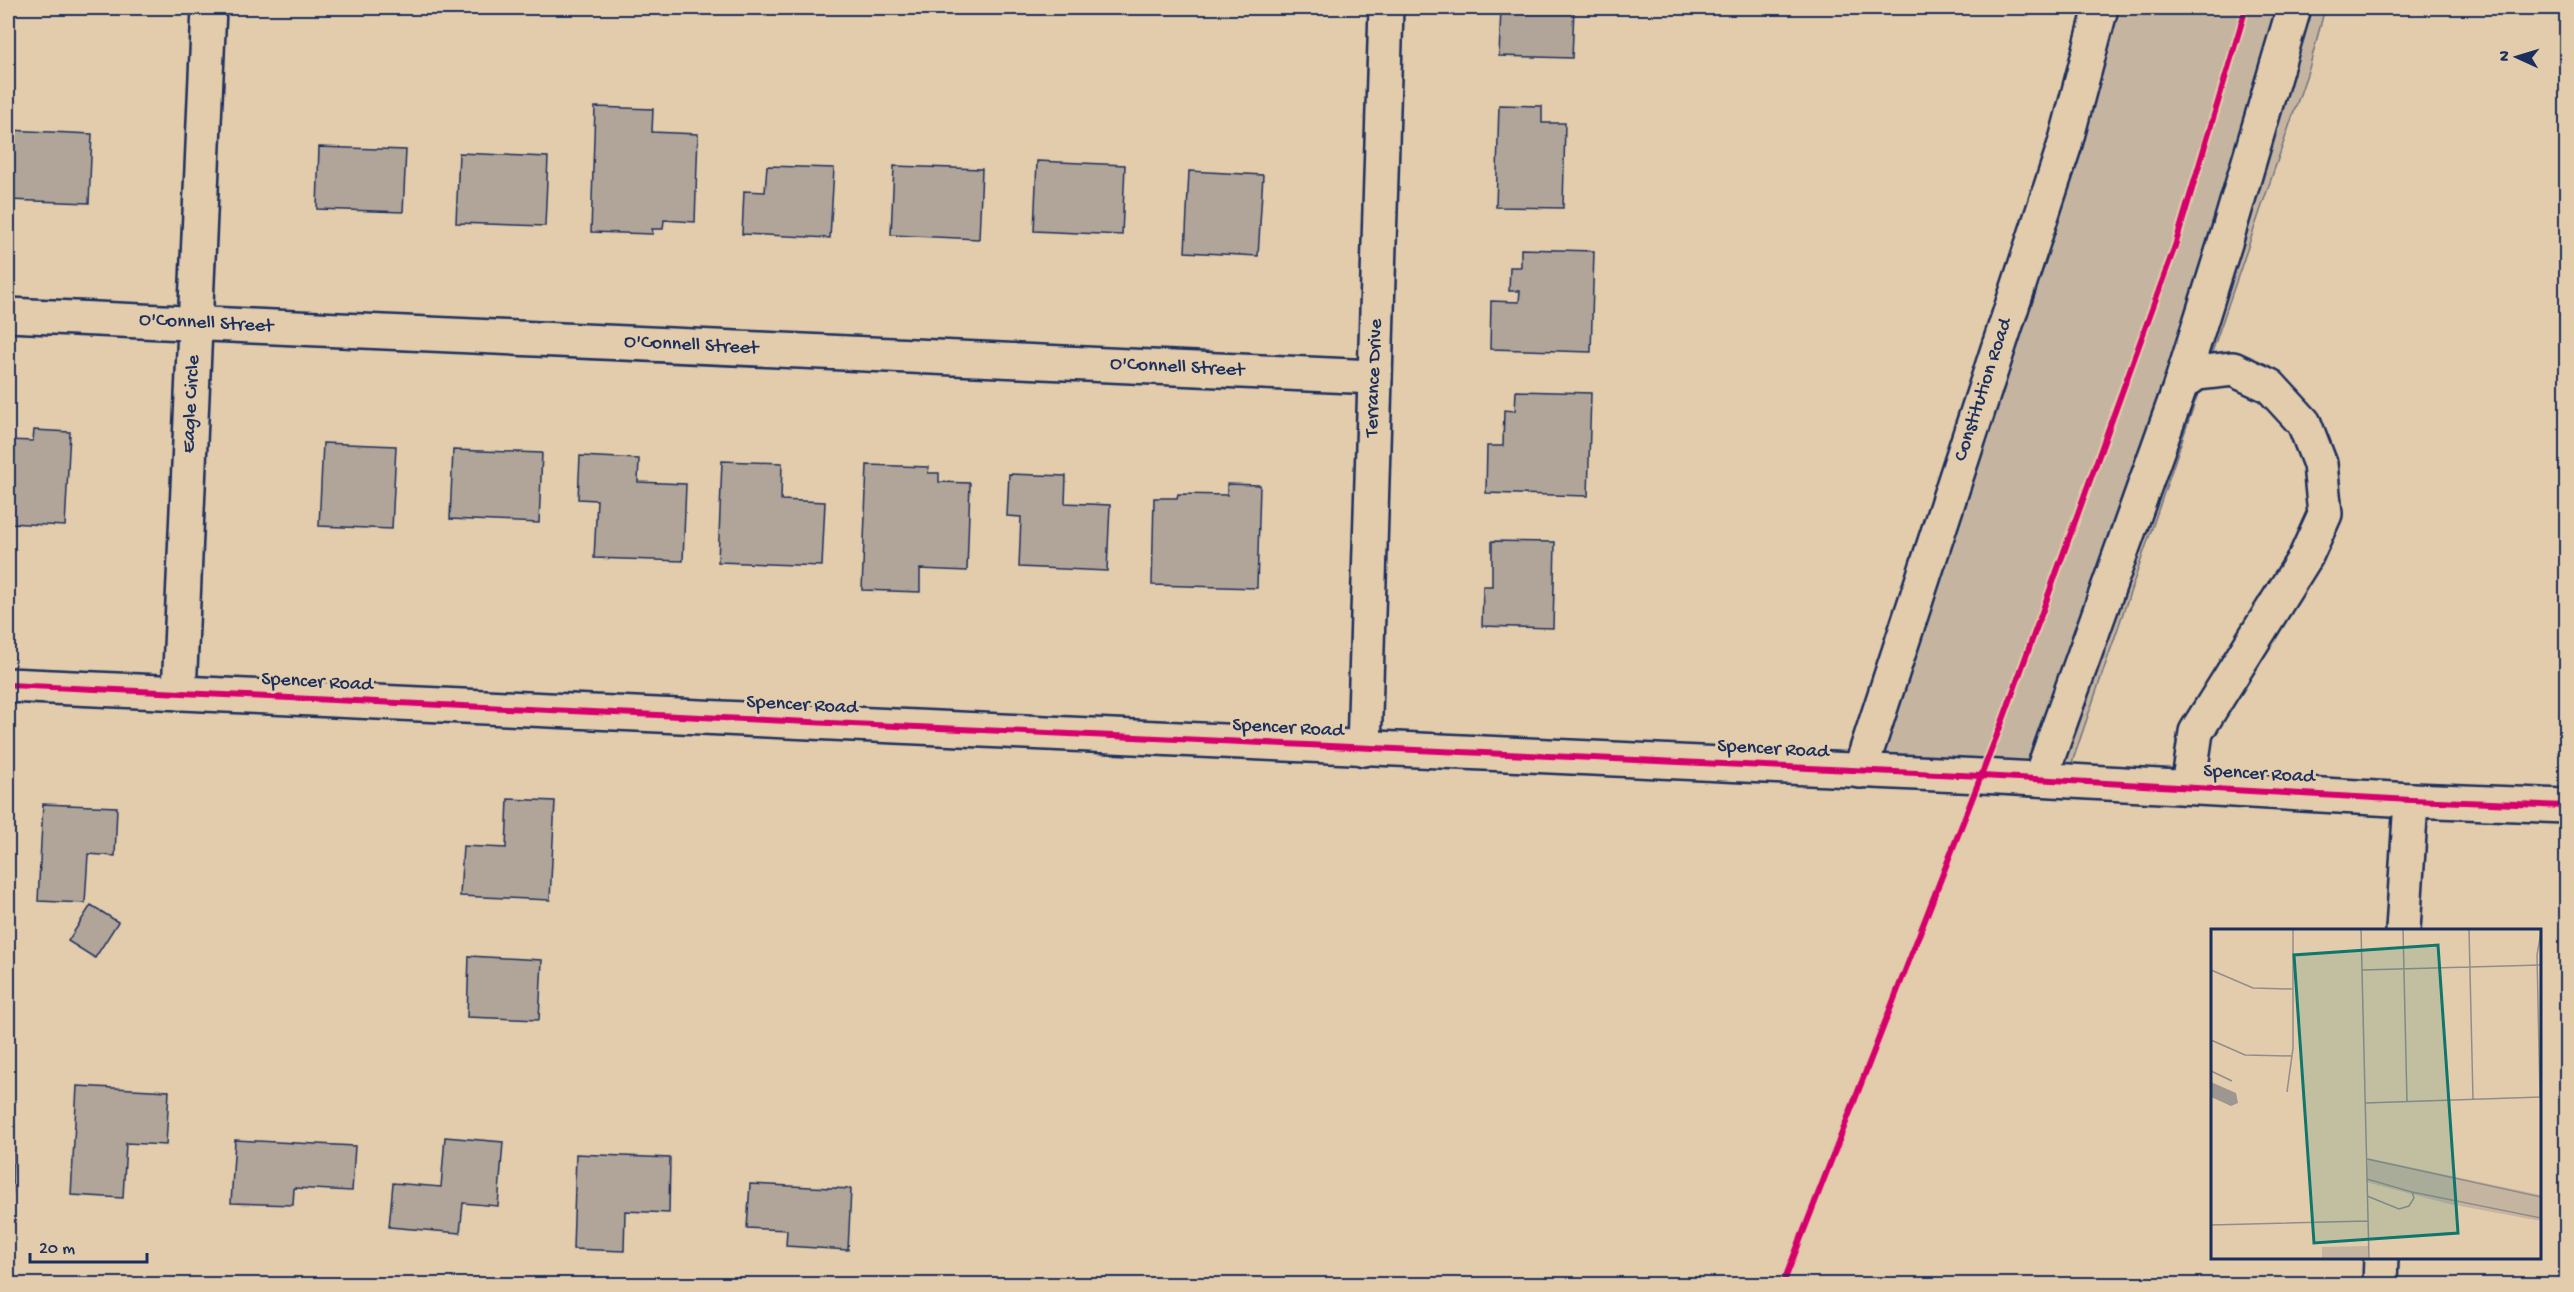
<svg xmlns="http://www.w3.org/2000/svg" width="2574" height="1292" viewBox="0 0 2574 1292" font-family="'Gochi Hand',sans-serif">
  <rect width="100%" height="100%" fill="#e2ccab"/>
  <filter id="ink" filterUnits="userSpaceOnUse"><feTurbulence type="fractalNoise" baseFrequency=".0167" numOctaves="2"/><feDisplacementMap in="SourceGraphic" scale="12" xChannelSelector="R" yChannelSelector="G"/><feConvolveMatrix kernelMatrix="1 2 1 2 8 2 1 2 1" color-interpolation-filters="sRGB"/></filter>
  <g filter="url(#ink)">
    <!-- green -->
    <path fill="#c5b5a0" stroke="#70727f" stroke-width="1.5" d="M 2089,8 L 2325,8 L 2310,65 L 2062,792 L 1853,754 L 2058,132 Z"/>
    <!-- building -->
    <g fill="#b0a598" stroke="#1b2f5e" stroke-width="1.5">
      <path d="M 1501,8 L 1574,8 L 1572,58 L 1499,56 Z"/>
      <path d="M 1499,105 L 1542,106 L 1542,123 L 1565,123 L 1563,208 L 1496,207 Z"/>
      <path d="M 595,107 L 653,109 L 652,132 L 698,134 L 695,222 L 664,220 L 663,229 L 652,229 L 653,234 L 591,232 Z"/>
      <path d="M 8,130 L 92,134 L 89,203 L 8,200 Z"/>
      <path d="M 319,147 L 406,150 L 403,212 L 317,209 Z"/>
      <path d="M 459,153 L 548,157 L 545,226 L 456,223 Z"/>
      <path d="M 1037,161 L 1125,165 L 1122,235 L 1034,231 Z"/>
      <path d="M 767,166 L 834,168 L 830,238 L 742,234 L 744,191 L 765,192 Z"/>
      <path d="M 894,166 L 982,169 L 979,239 L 891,235 Z"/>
      <path d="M 1189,171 L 1263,175 L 1258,256 L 1185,252 Z"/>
      <path d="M 1521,249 L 1594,251 L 1591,352 L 1490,349 L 1491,301 L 1519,302 L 1520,291 L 1509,291 L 1510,267 L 1521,267 Z"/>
      <path d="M 1516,391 L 1591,393 L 1588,496 L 1486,493 L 1487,446 L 1503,446 L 1504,410 L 1515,411 Z"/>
      <path d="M 34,430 L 70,432 L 65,526 L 8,523 L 8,440 L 33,441 Z"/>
      <path d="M 323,443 L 396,446 L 392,529 L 319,526 Z"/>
      <path d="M 453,450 L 542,453 L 539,523 L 450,519 Z"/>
      <path d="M 580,456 L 639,459 L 638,482 L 686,484 L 683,561 L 594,558 L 597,500 L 578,499 Z"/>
      <path d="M 722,461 L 782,463 L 781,500 L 825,502 L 822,566 L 718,562 Z"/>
      <path d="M 867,465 L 929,467 L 928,473 L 939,473 L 939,482 L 970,483 L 967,571 L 920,569 L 920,592 L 862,590 Z"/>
      <path d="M 1009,474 L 1066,476 L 1065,503 L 1110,505 L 1107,571 L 1019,567 L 1021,517 L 1007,516 Z"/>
      <path d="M 1227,484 L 1260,485 L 1257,588 L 1152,585 L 1154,498 L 1177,498 L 1178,494 L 1227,495 Z"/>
      <path d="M 1492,541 L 1555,542 L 1553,628 L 1482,626 L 1483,586 L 1492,586 Z"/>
      <path d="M 508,799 L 555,801 L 550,900 L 460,896 L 463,846 L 506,848 Z"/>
      <path d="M 43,804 L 117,807 L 115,856 L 88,854 L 85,903 L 38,901 Z"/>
      <path d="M 91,905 L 118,922 L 95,958 L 68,941 Z"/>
      <path d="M 469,956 L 542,960 L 539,1020 L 467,1017 Z"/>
      <path d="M 77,1086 L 169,1091 L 166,1145 L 126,1143 L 123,1198 L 71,1195 Z"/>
      <path d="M 445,1137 L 503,1142 L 498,1206 L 463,1203 L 460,1233 L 389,1227 L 393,1183 L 441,1187 Z"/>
      <path d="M 235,1140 L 355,1146 L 352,1191 L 294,1188 L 293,1205 L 231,1203 Z"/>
      <path d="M 8,1148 L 13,1148 L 12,1193 L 8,1192 Z"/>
      <path d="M 576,1154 L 670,1158 L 669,1213 L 625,1211 L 624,1251 L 573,1249 Z"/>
      <path d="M 750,1184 L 851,1189 L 848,1250 L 786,1246 L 787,1230 L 747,1228 Z"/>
    </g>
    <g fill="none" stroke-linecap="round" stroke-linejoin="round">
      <defs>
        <g id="minor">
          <path d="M 8,315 L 1375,377"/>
          <path d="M 2181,384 L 2226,240 L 2294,8"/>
          <path d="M 8,685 L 1981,776 L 2411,800 L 2566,806"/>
          <path d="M 179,693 L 209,8"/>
          <path d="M 1364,749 L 1386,8"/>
          <path d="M 1860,771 L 2065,144 L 2101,8"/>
          <path d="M 2040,779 L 2181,384 L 2197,373 L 2233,369 L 2270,386 L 2304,423 L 2320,464 L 2325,514 L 2306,556 L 2196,732 L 2188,787"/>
          <path d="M 2403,930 L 2411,800"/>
          <path d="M 2380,1284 L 2381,1258"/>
        </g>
      </defs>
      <!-- minor casing -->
      <use href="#minor" stroke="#1b2f5e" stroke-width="38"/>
      <!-- minor -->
      <use href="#minor" stroke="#e2ccab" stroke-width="33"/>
      <defs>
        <g id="cycleway">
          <path d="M 8,685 L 1981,776 L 2411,800 L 2566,806"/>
          <path d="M 1783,1284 L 2004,717 L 2175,246 L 2246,8"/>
        </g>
      </defs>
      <!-- cycleway casing -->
      <use href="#cycleway" stroke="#e2ccab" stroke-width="10"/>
      <!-- cycleway -->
      <use href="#cycleway" stroke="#d6006c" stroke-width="6"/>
    </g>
  </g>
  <g text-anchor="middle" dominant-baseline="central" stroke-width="6" stroke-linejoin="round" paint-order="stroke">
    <!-- street labels -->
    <g font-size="20" fill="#1b2f5e" stroke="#e2ccab">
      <text transform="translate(206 324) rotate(3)">O'Connell Street</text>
      <text transform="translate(691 346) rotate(3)">O'Connell Street</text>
      <text transform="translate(1177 368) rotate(3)">O'Connell Street</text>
      <text transform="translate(1375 378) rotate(-88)">Terrance Drive</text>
      <text transform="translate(1984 390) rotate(-72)">Constitution Road</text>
      <text transform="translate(192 404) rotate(-87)">Eagle Circle</text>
      <text transform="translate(317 683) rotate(3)">Spencer Road</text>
      <text transform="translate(802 706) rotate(3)">Spencer Road</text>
      <text transform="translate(1288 729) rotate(3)">Spencer Road</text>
      <text transform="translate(1773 750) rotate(3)">Spencer Road</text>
      <text transform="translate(2259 775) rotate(3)">Spencer Road</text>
    </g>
  </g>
  <!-- overview -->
  <g transform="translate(2211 929)">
    <rect width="330" height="330" fill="#e2ccab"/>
    <path d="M 157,229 L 330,266 L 330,292 L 238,275 L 155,253 ZM 157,317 L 157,330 L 111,330 L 111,318 Z" fill="#c5b5a0"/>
    <path d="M 0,153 L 25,164 L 27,174 L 20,177 L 0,168 Z" fill="#9e9691"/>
    <path fill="none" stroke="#928d8c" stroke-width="1.5" d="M 150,0 L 158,330M 192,0 L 196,173M 258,0 L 262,170M 0,41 L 42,59 L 81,60M 151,41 L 330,36M 0,111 L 34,126 L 81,127M 0,142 L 21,152M 76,163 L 82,119 L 82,0M 329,168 L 326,26 L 330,3M 154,174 L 330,168M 156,230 L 330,268M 156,250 L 201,263 L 203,269 L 198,277 L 188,280 L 156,267M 201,263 L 330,289M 0,296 L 157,292"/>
    <path fill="#0f766e" fill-opacity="0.15" stroke="#0f766e" stroke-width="3" d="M 227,16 L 247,304 L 103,314 L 83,26 Z"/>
    <rect width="330" height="330" fill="none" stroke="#1b2f5e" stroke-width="3"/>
  </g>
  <!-- margin -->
  <rect width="2574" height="1292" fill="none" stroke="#e2ccab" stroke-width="30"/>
  <rect x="15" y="15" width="2544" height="1262" fill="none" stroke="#1b2f5e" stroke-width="2" filter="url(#ink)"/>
  <!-- north arrow -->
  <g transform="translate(2517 57) rotate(274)" stroke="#e2ccab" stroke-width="4.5" paint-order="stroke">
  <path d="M0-4.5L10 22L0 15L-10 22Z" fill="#1b2f5e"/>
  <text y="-9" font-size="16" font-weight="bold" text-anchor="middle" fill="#1b2f5e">N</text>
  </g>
  <!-- scale -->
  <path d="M30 1253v9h117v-9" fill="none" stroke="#1b2f5e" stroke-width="3"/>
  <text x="39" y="1253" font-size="18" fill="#1b2f5e" stroke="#e2ccab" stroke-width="4.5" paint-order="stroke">20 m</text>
</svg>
